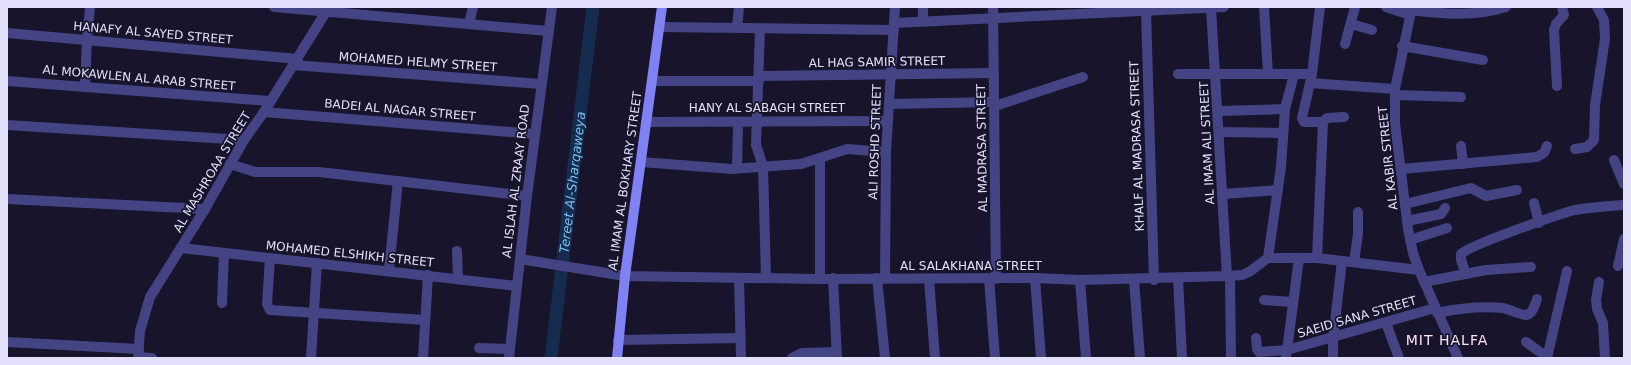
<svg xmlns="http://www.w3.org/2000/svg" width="1631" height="365" viewBox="0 0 1631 365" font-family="'DejaVu Sans',sans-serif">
  <rect width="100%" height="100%" fill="#17142b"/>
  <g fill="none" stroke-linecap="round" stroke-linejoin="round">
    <!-- canal -->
    <path stroke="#152c4e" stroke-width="13" id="s1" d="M 551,358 L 593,7"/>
    <!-- street -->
    <g stroke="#444485" stroke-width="10">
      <path d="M 274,7 L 548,31"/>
      <path d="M 923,7 L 923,21"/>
      <path d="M 993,7 L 996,279"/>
      <path d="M 1264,7 L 1268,74"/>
      <path d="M 1320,7 L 1312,74 L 1302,118 L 1304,122 L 1323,122"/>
      <path d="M 1386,7 L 1410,15"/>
      <path d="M 1412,7 L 1395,89 L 1395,123 L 1408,229 L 1413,253 L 1419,270 L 1458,358"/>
      <path d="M 1211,8 L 1227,276"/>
      <path d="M 1411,10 C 1442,14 1475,17 1506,7"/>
      <path d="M 1146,11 L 1154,280"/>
      <path d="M 895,23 L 1224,7"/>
      <path d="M 469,24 L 473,7"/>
      <path d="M 1351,24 L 1372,30"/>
      <path d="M 659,27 L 894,30"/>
      <path d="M 737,28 L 739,7"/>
      <path d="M 760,29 L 756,145 L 763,166 L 766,278"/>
      <path d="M 7,33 L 298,59"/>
      <path d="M 1345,44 L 1355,7"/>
      <path d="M 1402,46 L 1483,60"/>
      <path d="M 293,65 L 541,84"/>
      <path d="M 1178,74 L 1312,74"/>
      <path d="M 760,76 L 994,73"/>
      <path d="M 7,81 L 270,101"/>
      <path d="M 652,81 L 759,81"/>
      <path d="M 1310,83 L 1395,89"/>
      <path d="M 1557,86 L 1554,30 L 1556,24 L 1564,15 L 1562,7"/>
      <path d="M 85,87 L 87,39 L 90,7"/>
      <path d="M 1395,95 L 1461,97"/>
      <path d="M 889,104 L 995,102"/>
      <path d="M 995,106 L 1083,77"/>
      <path d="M 1218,111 L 1285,109"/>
      <path d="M 264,112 L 535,134"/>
      <path d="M 646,122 L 888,121"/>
      <path d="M 7,125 L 244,140"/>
      <path d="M 1219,132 L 1283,133"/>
      <path d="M 1461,146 L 1463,164"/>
      <path d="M 1575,149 L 1587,147 L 1594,140 L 1595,105 L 1605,39 L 1604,20 L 1597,7"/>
      <path d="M 820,159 L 820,279"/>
      <path d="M 1614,160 L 1624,184"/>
      <path d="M 641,162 L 732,169 L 801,164 L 847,149 L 886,152"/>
      <path d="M 230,164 L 255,172 L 319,172 L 527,196"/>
      <path d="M 737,168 L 738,122"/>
      <path d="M 1401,169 L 1537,157 L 1544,153 L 1547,146"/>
      <path d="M 1223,194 L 1278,190"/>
      <path d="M 7,199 L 205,209"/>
      <path d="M 1534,203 L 1539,223"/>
      <path d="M 1405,204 L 1471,188 L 1486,196 L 1517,190"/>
      <path d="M 1407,221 L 1441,214 L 1445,208"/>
      <path d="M 1410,240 L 1447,228"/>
      <path d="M 181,248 L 517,286"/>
      <path d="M 457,251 L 458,279"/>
      <path d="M 270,258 L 267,304 L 270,310 L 425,320"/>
      <path d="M 1268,258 L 1281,167 L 1285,109 L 1294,74"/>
      <path d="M 1317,258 L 1323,122 L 1327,118 L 1344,117"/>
      <path d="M 520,259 L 625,276 L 820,279 L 1035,278 L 1080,280 L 1227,276 L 1242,275 L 1249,272 L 1268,258 L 1317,258 L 1419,270"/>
      <path d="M 1354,262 L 1358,234 L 1358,212"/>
      <path d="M 1618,266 L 1624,239"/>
      <path d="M 389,270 L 398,181"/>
      <path d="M 1466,274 L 1461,260 L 1461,254 C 1470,245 1559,214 1575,210 C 1592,207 1607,206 1624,205"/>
      <path d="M 1230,276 L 1231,358"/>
      <path d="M 739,278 L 741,358"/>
      <path d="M 833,278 L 837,358"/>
      <path d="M 877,278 L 885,358"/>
      <path d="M 885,278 L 886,152 L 895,7"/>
      <path d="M 989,278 L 995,358"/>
      <path d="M 1035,278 L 1041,358"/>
      <path d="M 1178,278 L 1182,358"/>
      <path d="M 929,279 L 935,358"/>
      <path d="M 1080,280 L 1086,358"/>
      <path d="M 1134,280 L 1140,358"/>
      <path d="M 1424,282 L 1486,270 L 1531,267"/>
      <path d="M 1599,282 L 1596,300 L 1597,309 L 1603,323 L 1605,358"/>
      <path d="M 1264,300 L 1293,302"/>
      <path d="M 222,303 L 224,253"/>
      <path d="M 1437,313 C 1460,308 1480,306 1503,308 C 1509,309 1523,316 1527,315 C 1533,313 1535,305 1537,299"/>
      <path d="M 1386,323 L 1399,358"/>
      <path d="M 1256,338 L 1257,349 L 1259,352 L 1287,350 L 1435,308"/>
      <path d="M 618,340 L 740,338"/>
      <path d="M 7,342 L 139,349"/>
      <path d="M 1526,342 L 1547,357"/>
      <path d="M 479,348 L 510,349"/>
      <path d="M 138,357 L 152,358"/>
      <path d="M 138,358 L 140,331 L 150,297 L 205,209 L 244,140 L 264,112 L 329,7"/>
      <path d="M 311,358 L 317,263"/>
      <path d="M 423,358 L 428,275"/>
      <path d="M 509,358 L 527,196 L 552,7"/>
      <path d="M 792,358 L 802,353 L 836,352"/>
      <path d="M 1286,358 L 1299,258"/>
      <path d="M 1333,358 L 1333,339 L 1342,261"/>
      <path d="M 1547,358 L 1567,271"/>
    </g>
    <!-- secondary -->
    <path stroke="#8081f3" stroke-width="10" d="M 617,358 L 625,276 L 662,7"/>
  </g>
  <g text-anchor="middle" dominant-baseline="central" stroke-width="3.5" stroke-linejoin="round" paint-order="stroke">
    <!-- street labels -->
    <g font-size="12" fill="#e3e0fc" stroke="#17142b">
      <text transform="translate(153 33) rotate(5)">HANAFY AL SAYED STREET</text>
      <text transform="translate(418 62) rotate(4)">MOHAMED HELMY STREET</text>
      <text transform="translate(877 62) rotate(-1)">AL HAG SAMIR STREET</text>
      <text transform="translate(139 78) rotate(5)">AL MOKAWLEN AL ARAB STREET</text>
      <text x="767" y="108">HANY AL SABAGH STREET</text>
      <text transform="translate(400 110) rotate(5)">BADEI AL NAGAR STREET</text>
      <text transform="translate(875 142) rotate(-88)">ALI ROSHD STREET</text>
      <text transform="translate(1207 143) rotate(-93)">AL IMAM ALI STREET</text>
      <text transform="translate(1137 146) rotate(-92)">KHALF AL MADRASA STREET</text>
      <text transform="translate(982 148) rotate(-91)">AL MADRASA STREET</text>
      <text transform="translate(1388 158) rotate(-96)">AL KABIR STREET</text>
      <text transform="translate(212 172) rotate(-59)">AL MASHROAA STREET</text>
      <text transform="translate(516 181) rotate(-83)">AL ISLAH AL ZRAAY ROAD</text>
      <text transform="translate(625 181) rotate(-82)">AL IMAM AL BOKHARY STREET</text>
      <text transform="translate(350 254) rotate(6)">MOHAMED ELSHIKH STREET</text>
      <text x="971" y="266">AL SALAKHANA STREET</text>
      <text transform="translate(1357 317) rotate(-16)">SAEID SANA STREET</text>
    </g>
    <!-- water labels -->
    <g font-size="13" font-style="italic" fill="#78bef2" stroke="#17142b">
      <text stroke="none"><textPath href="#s1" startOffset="177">Tereet Al-Sharqaweya</textPath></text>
    </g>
    <!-- quarter labels -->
    <g font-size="14" letter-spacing="1" fill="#fce2f4" stroke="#17142b">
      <text x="1447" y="340">MIT HALFA</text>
    </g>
  </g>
  <!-- border -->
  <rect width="1631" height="365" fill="none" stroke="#e3e0fc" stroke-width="16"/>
</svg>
